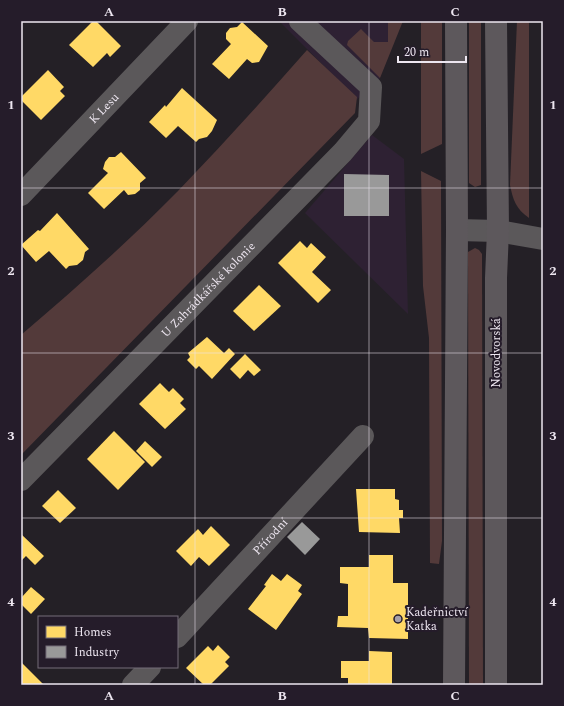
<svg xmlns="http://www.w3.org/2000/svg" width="564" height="706" viewBox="0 0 564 706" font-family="Spectral,serif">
  <rect width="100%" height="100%" fill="#242026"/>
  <!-- built -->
  <g fill="#2e2133">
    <path d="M 279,21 L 388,21 L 388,42 L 380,78 L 353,103 L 347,89 Z"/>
    <path d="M 372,135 L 404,159 L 408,314 L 305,213 Z"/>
  </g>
  <!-- green -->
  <g fill="#533a3a">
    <path d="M 388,21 L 403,21 L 380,78 L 347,45 L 348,41 L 361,29 L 374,42 L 388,42 Z"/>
    <path d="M 421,21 L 442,21 L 442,144 L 421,154 Z"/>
    <path d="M 469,21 L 481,21 L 481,185 L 475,187 L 469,183 Z"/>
    <path d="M 517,21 L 529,21 L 529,218 C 516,209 513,200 510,185 Z"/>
    <path d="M 307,50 L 357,97 L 355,113 L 21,455 L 21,335 C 75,289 128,242 178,191 C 222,145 265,98 307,50 Z"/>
    <path d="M 421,171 L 441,181 L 442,541 L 439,564 L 430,563 L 429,338 L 423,286 Z"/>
    <path d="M 475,248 L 479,250 L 482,254 L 483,685 L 469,685 L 468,252 Z"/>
  </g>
  <!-- homes -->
  <g fill="#ffd966">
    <path d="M 93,21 L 96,21 L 121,46 L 110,57 L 107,53 L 93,67 L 69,45 Z"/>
    <path d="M 242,22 L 268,46 L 259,62 L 252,63 L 247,59 L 229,79 L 212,64 L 231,44 L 226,39 L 226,33 L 230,28 L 237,27 Z"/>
    <path d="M 48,70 L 64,87 L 60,91 L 65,96 L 41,120 L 21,100 L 21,97 Z"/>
    <path d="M 182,88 L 217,120 L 212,131 L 207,137 L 199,139 L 196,142 L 178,126 L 166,138 L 149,122 L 165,105 L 166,107 Z"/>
    <path d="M 121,152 L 146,178 L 140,183 L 140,190 L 135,194 L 128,195 L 124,190 L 104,209 L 88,193 L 108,173 L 103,169 L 105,162 L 109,157 L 115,157 Z"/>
    <path d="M 57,213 L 89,249 L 85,252 L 83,260 L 77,265 L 69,266 L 66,269 L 49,251 L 36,262 L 21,245 L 38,230 L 40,231 Z"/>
    <path d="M 300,241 L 307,248 L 311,243 L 326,257 L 312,272 L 331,290 L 318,303 L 278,263 Z"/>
    <path d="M 259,285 L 281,306 L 254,331 L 233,311 Z"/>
    <path d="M 207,337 L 224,353 L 229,348 L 235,354 L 212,379 L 199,366 L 196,369 L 187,360 L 190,357 L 188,353 Z"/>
    <path d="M 245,354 L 261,370 L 254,376 L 248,370 L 240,379 L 230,369 Z"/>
    <path d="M 160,383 L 169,392 L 173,388 L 184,399 L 180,403 L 186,409 L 165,429 L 139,404 Z"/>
    <path d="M 114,431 L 145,462 L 118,490 L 87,459 Z"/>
    <path d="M 145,441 L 162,457 L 152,467 L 136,451 Z"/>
    <path d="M 356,489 L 395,489 L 395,499 L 399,500 L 399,510 L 403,510 L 403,518 L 399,518 L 400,533 L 359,532 Z"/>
    <path d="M 58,490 L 76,508 L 60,523 L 42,506 Z"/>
    <path d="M 211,526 L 230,545 L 209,566 L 199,557 L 191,566 L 176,551 L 198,529 L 203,535 Z"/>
    <path d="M 21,534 L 44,556 L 35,565 L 26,556 L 21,561 Z"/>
    <path d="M 369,555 L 393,555 L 393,583 L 408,583 L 408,639 L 369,638 L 368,628 L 337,627 L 338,616 L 348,616 L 348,584 L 340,583 L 340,567 L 369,567 Z"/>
    <path d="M 272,574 L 281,581 L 287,574 L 302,585 L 298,591 L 302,594 L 276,630 L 248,609 L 266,586 L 264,585 Z"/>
    <path d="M 31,587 L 45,599 L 31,614 L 21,604 L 21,598 Z"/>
    <path d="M 218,645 L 230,657 L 225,662 L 229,666 L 210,685 L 204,685 L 186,668 L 208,646 L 213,651 Z"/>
    <path d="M 369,651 L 392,652 L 392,685 L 348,685 L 348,678 L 341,678 L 341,661 L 369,661 Z"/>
    <path d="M 21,662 L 44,685 L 21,685 Z"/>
  </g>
  <!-- industry -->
  <g fill="#999">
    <path d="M 344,174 L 389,175 L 389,216 L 344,216 Z"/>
    <path d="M 302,522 L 320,539 L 305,555 L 287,537 Z"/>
  </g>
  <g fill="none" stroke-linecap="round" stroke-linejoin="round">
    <!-- minor -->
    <g stroke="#5b585a" stroke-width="22">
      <path id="s1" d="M 21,195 L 187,21"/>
      <path d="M 457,230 L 498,231 L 543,239"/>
      <path id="s2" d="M 21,480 L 343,152 L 369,121 L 371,87 L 300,21"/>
      <path id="s3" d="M 177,637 L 363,436"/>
      <path d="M 133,685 L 150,667"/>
    </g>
    <!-- major -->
    <g stroke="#5d585c" stroke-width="22">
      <path d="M 496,21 L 498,231 L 496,278 L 496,685"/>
      <path d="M 454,685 L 457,230 L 456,21"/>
    </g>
  </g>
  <!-- grid -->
  <path fill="none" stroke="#ede6f0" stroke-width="1" stroke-opacity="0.55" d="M 195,21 L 195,685M 369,21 L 369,685M 21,188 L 543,188M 21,353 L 543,353M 21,518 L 543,518"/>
  <!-- markers -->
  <circle fill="#a7a1a9" stroke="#251c2a" stroke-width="1.5" cx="398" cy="619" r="4"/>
  <g text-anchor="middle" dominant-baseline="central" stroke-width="4" stroke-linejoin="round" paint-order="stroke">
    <!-- street labels -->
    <g font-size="12" fill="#ede6f0" stroke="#251c2a">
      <text stroke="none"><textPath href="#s1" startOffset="120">K Lesu</textPath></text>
      <text stroke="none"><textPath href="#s2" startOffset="267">U Zahrádkářské kolonie</textPath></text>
      <text transform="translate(496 353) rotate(-90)">Novodvorská</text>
      <text stroke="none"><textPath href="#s3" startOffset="137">Přírodní</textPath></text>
    </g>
    <!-- poi labels -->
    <g font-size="12" fill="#ede6f0" stroke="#251c2a" text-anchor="start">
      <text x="406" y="612">Kadeřnictví<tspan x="406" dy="14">Katka</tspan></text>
    </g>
  </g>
  <!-- border -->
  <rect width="564" height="706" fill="none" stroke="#251c2a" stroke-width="44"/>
  <!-- legend -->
  <rect x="38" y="616" width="140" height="52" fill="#251c2a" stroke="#756d79"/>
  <rect x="46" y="626" width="20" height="12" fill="#ffd966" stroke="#756d79"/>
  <text x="74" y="636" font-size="12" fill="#ede6f0">Homes</text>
  <rect x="46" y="646" width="20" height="12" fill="#999999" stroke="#756d79"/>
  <text x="74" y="656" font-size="12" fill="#ede6f0">Industry</text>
  <!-- scale -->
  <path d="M398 56v6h68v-6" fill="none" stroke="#ede6f0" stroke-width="2"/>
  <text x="404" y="56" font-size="12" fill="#ede6f0" stroke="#251c2a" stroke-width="3" paint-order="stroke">20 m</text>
  <rect x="22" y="22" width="520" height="662" fill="none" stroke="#ede6f0" stroke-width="1.5"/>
  <g font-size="13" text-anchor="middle" font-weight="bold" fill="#ede6f0">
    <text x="109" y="16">A</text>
    <text x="282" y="16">B</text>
    <text x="455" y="16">C</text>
    <text x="11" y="109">1</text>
    <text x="553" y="109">1</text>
    <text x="11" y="275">2</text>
    <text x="553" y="275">2</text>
    <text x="11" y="440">3</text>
    <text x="553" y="440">3</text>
    <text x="11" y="606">4</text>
    <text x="553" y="606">4</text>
    <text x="109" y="700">A</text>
    <text x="282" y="700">B</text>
    <text x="455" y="700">C</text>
  </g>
</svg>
